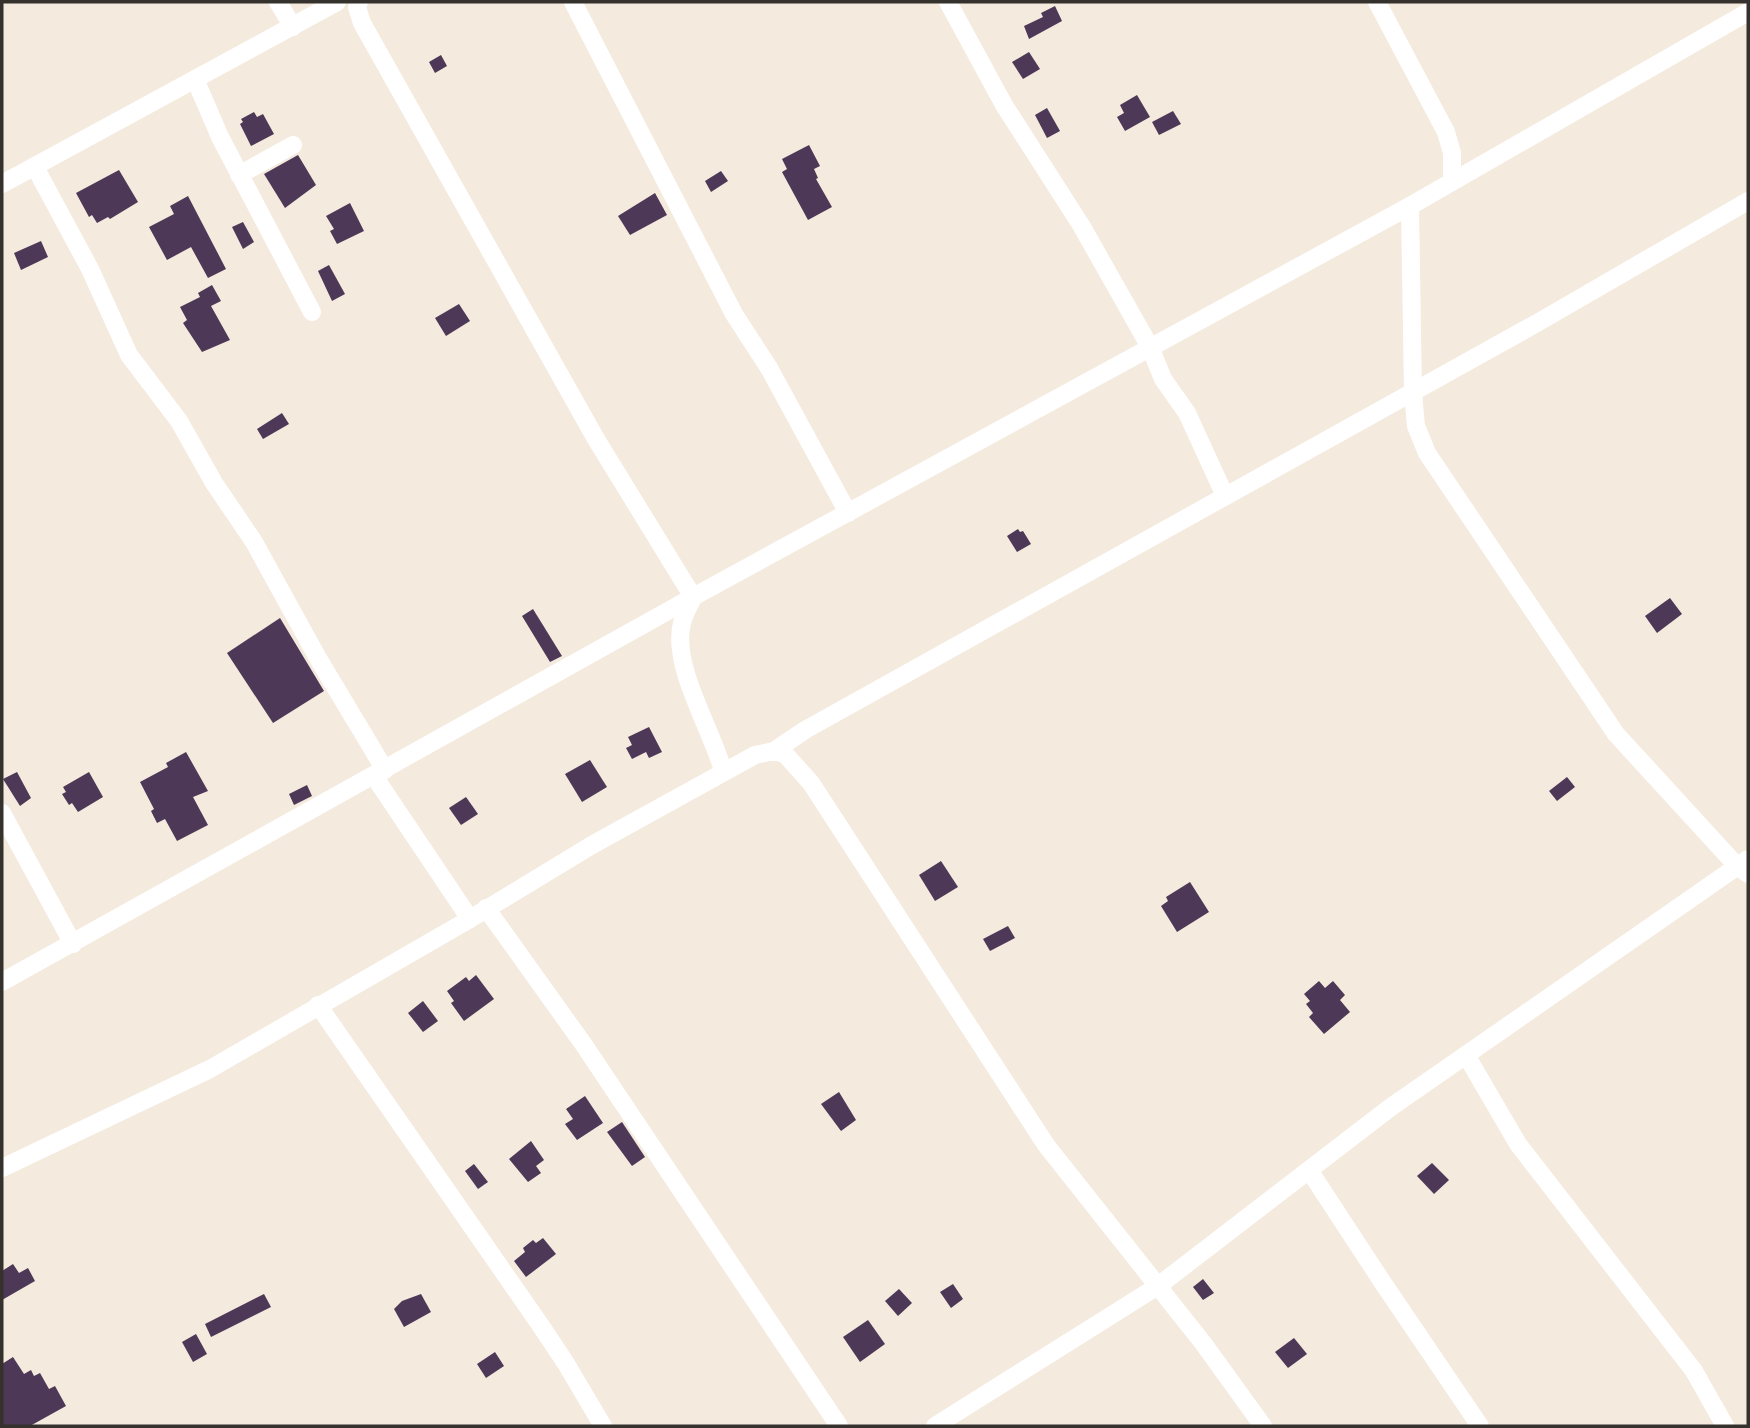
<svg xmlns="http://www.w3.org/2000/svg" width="1750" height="1428" viewBox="0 0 1750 1428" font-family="Rubik,sans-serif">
  <rect width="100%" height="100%" fill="#f4eadd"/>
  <!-- building -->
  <g fill="#4d3857">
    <path d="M 1055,6 L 1062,21 L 1029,39 L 1024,26 L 1043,17 L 1041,13 Z"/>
    <path d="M 1029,52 L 1040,69 L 1023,79 L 1012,62 Z"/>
    <path d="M 441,55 L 447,66 L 435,73 L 429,62 Z"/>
    <path d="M 1137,95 L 1150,117 L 1125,131 L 1117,117 L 1124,113 L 1120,105 Z"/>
    <path d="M 1047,108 L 1060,131 L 1047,138 L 1035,115 Z"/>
    <path d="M 1173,111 L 1181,124 L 1159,135 L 1152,122 Z"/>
    <path d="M 254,112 L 257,117 L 263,114 L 274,134 L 251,146 L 240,124 L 243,122 L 241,119 Z"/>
    <path d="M 809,145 L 820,166 L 814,169 L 818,178 L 816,179 L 832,207 L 808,220 L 782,172 L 787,169 L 782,159 Z"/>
    <path d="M 298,155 L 316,185 L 285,208 L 264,174 Z"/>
    <path d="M 119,170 L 138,202 L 110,219 L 108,217 L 97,223 L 92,215 L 89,217 L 76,193 Z"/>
    <path d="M 721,171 L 728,181 L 711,192 L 705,181 Z"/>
    <path d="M 655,193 L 667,215 L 630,235 L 618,216 Z"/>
    <path d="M 188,196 L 226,269 L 208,278 L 191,247 L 167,260 L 149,227 L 174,214 L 170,206 Z"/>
    <path d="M 350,203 L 364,231 L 337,244 L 330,231 L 334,229 L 326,216 Z"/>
    <path d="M 243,222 L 254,242 L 243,249 L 232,227 Z"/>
    <path d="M 41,241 L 48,257 L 21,270 L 14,253 Z"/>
    <path d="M 329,265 L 345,294 L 332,301 L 318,271 Z"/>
    <path d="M 212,285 L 221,301 L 211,306 L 230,340 L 202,352 L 183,323 L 187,320 L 180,307 L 200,297 L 198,293 Z"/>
    <path d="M 459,304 L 470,321 L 446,336 L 435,318 Z"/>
    <path d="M 282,413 L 289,424 L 263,439 L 257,429 Z"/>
    <path d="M 1018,529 L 1020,532 L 1023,531 L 1031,544 L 1017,552 L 1007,536 Z"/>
    <path d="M 1670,598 L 1682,614 L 1657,633 L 1645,616 Z"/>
    <path d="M 533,609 L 562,656 L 550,662 L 522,616 Z"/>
    <path d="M 280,618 L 324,691 L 273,723 L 227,653 Z"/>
    <path d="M 649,727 L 662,752 L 649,758 L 646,752 L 632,759 L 626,748 L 632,745 L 628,737 Z"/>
    <path d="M 186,752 L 208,791 L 193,797 L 208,825 L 177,841 L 165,819 L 157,823 L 151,811 L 154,809 L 140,782 L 168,767 L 166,763 Z"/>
    <path d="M 590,760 L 607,787 L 582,802 L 565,774 Z"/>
    <path d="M 17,772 L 31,798 L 20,806 L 3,779 Z"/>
    <path d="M 89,772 L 103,797 L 78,812 L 72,803 L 69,805 L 62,794 L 66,792 L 63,787 Z"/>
    <path d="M 1567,777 L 1575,787 L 1557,801 L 1549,791 Z"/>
    <path d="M 307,785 L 312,796 L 294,805 L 289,794 Z"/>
    <path d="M 466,797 L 478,814 L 461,825 L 449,808 Z"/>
    <path d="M 941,861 L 958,887 L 935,901 L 919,875 Z"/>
    <path d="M 1190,882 L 1209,912 L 1177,932 L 1161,906 L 1168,901 L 1166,897 Z"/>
    <path d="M 1008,926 L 1015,938 L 990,951 L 983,939 Z"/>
    <path d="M 476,975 L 494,999 L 464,1021 L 451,1003 L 454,1001 L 447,991 L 466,977 L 469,981 Z"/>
    <path d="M 1319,981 L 1325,988 L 1333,981 L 1345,995 L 1340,1000 L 1350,1012 L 1324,1034 L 1309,1017 L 1313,1013 L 1306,1004 L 1310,1001 L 1304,994 Z"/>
    <path d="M 423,1001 L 438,1021 L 423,1032 L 408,1013 Z"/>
    <path d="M 839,1092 L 856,1120 L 841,1131 L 821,1104 Z"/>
    <path d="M 585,1096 L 603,1123 L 577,1140 L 565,1124 L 573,1119 L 566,1109 Z"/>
    <path d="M 622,1122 L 645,1157 L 632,1166 L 607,1132 Z"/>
    <path d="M 531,1141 L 544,1160 L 536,1166 L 541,1173 L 528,1182 L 509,1159 Z"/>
    <path d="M 1432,1163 L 1449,1180 L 1434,1194 L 1417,1176 Z"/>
    <path d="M 474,1164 L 488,1182 L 478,1189 L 465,1171 Z"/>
    <path d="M 543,1238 L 556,1254 L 526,1277 L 514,1261 L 525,1252 L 523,1248 L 533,1240 L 536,1243 Z"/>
    <path d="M 13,1264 L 19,1273 L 28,1268 L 35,1281 L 2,1300 L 2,1271 Z"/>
    <path d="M 1203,1279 L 1214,1293 L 1203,1300 L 1193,1287 Z"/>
    <path d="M 953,1284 L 963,1299 L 951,1308 L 940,1292 Z"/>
    <path d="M 899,1289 L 912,1303 L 898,1316 L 885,1301 Z"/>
    <path d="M 264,1294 L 271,1307 L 211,1337 L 205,1324 Z"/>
    <path d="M 421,1294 L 431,1312 L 404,1327 L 394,1309 L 402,1301 Z"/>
    <path d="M 868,1320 L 885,1344 L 860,1362 L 843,1337 Z"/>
    <path d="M 196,1334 L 207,1354 L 193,1362 L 182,1342 Z"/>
    <path d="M 1294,1338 L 1307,1354 L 1288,1368 L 1275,1352 Z"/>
    <path d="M 495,1352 L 504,1366 L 486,1378 L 477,1364 Z"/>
    <path d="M 13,1357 L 24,1374 L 31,1370 L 34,1376 L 40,1373 L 49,1389 L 55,1386 L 66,1406 L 30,1426 L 2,1426 L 2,1364 Z"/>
  </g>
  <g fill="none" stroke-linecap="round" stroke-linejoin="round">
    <!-- minor -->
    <g stroke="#fff" stroke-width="18">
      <path d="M 278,2 L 293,27"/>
      <path d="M 359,2 L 357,7 L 362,23 L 596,439 L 693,597 C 690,605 684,614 682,623 C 671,666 712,729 723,771"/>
      <path d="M 573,2 L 734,314 L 769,368 L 848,513"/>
      <path d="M 948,2 L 1004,105 L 1081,225 L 1150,347 L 1163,379 L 1187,413 L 1225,496"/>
      <path d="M 1377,2 L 1446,132 L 1452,153 L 1452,181"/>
      <path d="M 195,79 L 220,137 L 312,312"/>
      <path d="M 35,167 L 90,269 L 129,355 L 179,421 L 214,483 L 254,542 L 319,660 L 385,770"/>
      <path d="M 239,175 L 293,145"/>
      <path d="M 2,184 L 337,2"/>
      <path d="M 1410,206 L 1413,393 L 1416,426 L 1427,453 L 1616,734 L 1737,866 L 1748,874"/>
      <path d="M 774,751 L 805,730 L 1537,323 L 1748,201"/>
      <path d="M 374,776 L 470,919"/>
      <path d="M 2,813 L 73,944"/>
      <path d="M 486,908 L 584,1045 L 839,1426"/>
      <path d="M 2,982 L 693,597 L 1410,206 L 1748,12"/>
      <path d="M 318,1005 L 541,1326 L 565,1362 L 603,1426"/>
      <path d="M 1466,1055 L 1518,1144 L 1694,1371 L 1725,1426"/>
      <path d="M 2,1168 L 210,1069 L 470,919 L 592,845 L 755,755 L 774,751 L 785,754 L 811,783 L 1046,1145 L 1203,1343 L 1263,1426"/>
      <path d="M 1309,1170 L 1383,1283 L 1480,1426"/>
      <path d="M 935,1426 L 1158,1286 L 1391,1107 L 1748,859"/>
    </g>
  </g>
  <!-- border -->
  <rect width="1750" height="1428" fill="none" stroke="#35312d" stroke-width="7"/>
</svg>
